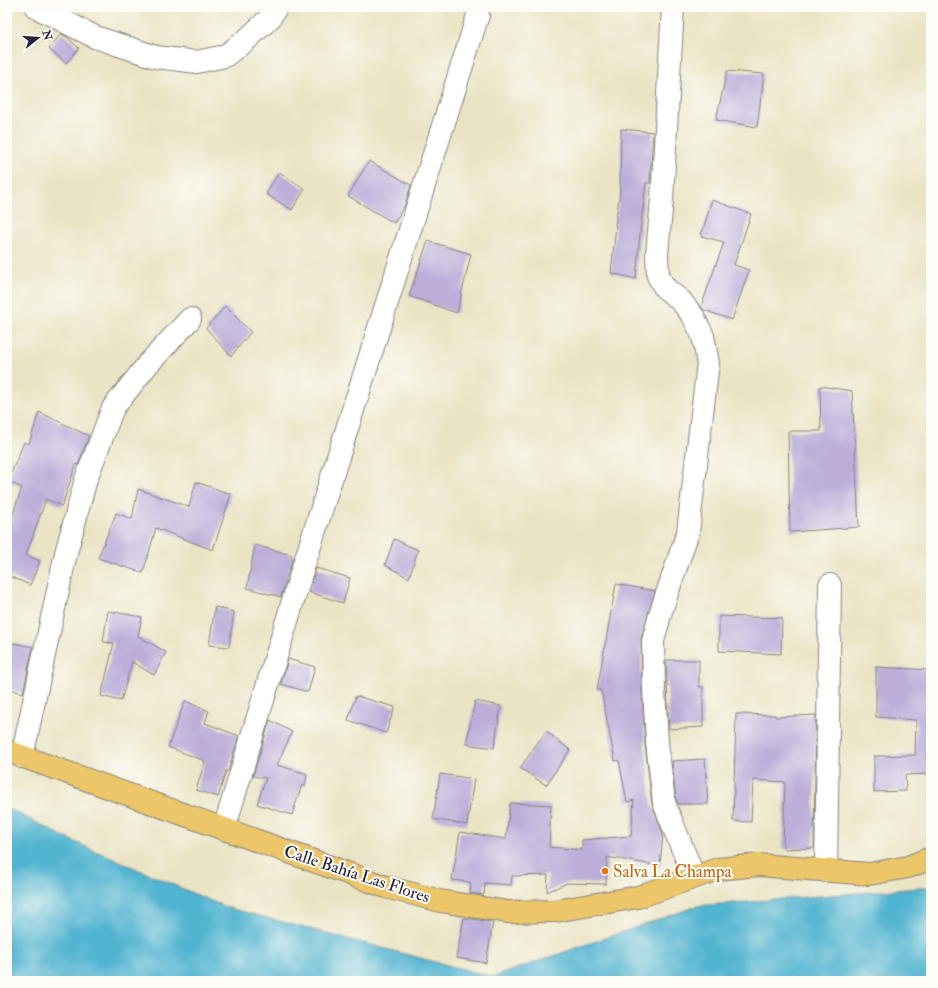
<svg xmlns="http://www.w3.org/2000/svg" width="938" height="988" viewBox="0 0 938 988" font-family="'IM FELL Double Pica',serif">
  <rect width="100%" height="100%" fill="#fdfcf7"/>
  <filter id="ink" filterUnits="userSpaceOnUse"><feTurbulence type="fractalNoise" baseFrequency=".025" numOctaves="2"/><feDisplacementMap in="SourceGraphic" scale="8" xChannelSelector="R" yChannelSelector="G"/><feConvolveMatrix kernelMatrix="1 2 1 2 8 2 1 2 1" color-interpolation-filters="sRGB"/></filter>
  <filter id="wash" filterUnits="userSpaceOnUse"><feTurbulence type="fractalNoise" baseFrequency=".012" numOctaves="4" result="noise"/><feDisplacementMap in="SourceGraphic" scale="16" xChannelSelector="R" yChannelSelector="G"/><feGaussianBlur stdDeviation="0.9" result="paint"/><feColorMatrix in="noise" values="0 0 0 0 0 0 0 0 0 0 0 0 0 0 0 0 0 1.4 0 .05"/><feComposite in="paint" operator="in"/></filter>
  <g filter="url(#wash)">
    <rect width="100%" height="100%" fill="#eae4c5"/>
    <!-- water -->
    <path fill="#51b4d0" stroke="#3a6b86" d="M 7,808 L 77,843 L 225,907 L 493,977 L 697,906 L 931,887 L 931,981 L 7,981 Z"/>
    <g id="blocks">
      <!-- building -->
      <g fill="#bcadd9">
        <path d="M 61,34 L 67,37 L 79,48 L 66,63 L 49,49 Z"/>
        <path d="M 727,71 L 764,74 L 757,127 L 716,120 Z"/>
        <path d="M 621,129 L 653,132 L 650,183 L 646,183 L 640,233 L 636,279 L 611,273 L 616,226 L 615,226 L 620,192 Z"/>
        <path d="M 369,161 L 411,185 L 405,205 L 394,223 L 348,196 Z"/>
        <path d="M 279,172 L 305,189 L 292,210 L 266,194 Z"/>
        <path d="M 712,200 L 751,214 L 734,265 L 749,270 L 732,320 L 704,310 L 701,307 L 724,242 L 701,236 Z"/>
        <path d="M 428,241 L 471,254 L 457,313 L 409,296 Z"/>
        <path d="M 225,306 L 251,332 L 231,356 L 206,328 Z"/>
        <path d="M 820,386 L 852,391 L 859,527 L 790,532 L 788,431 L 821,431 Z"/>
        <path d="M 39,412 L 89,436 L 78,465 L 76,464 L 62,506 L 46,499 L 26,555 L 40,561 L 30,585 L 7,575 L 7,521 L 10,522 L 22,488 L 8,481 L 24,442 L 29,444 Z"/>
        <path d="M 196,482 L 231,494 L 213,550 L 156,528 L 143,573 L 98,558 L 116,513 L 132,519 L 138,489 L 189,507 Z"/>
        <path d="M 394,539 L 418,550 L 409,578 L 385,565 Z"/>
        <path d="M 255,545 L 292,555 L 292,560 L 281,597 L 247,588 Z"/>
        <path d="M 316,568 L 350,578 L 343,603 L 309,592 Z"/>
        <path d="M 616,584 L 655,591 L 641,638 L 642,690 L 645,744 L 652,804 L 663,834 L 660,866 L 607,857 L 606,884 L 567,883 L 547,892 L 548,875 L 512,876 L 511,885 L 485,883 L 484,895 L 470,893 L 471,884 L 470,884 L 470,882 L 452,880 L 460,832 L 506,839 L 510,803 L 551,805 L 549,847 L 582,850 L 582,840 L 631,836 L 634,800 L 627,802 L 619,760 L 615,761 L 601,690 L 597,690 Z"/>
        <path d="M 215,607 L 234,612 L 229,647 L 209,645 Z"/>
        <path d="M 108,611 L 142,617 L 138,636 L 166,652 L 154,675 L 132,662 L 121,701 L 101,696 L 114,643 L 103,642 Z"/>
        <path d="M 719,616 L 782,618 L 781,654 L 719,651 Z"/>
        <path d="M 7,642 L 33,647 L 23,693 L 7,688 Z"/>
        <path d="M 288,659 L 315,667 L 308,692 L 281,684 Z"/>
        <path d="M 666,660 L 699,660 L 699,687 L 703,687 L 703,727 L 669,729 Z"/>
        <path d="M 876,667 L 931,670 L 931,774 L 905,775 L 906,791 L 874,792 L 874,756 L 915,755 L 916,720 L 876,717 Z"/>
        <path d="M 356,696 L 395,707 L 386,733 L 348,720 Z"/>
        <path d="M 185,701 L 209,711 L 205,723 L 239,736 L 228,771 L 226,771 L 218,797 L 196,790 L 205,761 L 168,747 Z"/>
        <path d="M 475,701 L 501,706 L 494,748 L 466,744 Z"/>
        <path d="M 736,714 L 775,715 L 775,717 L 816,715 L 814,848 L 783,849 L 785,782 L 753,780 L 751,822 L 733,821 Z"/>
        <path d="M 270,720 L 292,732 L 277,765 L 307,774 L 305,786 L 302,785 L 292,815 L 257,804 L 266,778 L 253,776 Z"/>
        <path d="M 546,731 L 570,750 L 546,785 L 520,768 Z"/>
        <path d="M 705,759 L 708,804 L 678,804 L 676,800 L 672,761 Z"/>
        <path d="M 440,774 L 474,779 L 467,825 L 433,819 Z"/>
        <path d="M 464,918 L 493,922 L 486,963 L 456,958 Z"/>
      </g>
    </g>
  </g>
  <g filter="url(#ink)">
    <use href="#blocks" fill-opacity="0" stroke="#868380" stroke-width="1"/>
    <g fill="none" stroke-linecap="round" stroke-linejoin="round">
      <defs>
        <g id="minor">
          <path d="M 36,7 L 95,37 L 156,57 L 197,62 L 225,56 L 245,41 L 270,18 L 276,7"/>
          <path d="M 673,7 L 662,199 L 657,254 L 658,276 L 665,288 L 681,301 L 693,316 L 703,336 L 708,363 L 688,532 L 661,611 L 653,641 L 654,690 L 657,743 L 664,803 L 694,877"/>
          <path d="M 22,757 L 66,553 L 86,479 L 113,408 L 148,364 L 190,319"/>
          <path d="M 224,829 L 302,571 L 478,15"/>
          <path d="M 826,871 L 830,585"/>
        </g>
        <path id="major" d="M 7,751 L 386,887 L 440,901 L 508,912 L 555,911 L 638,897 L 718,869 L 759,865 L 869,874 L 908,867 L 931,858"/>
      </defs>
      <!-- minor casing -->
      <use href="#minor" stroke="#868380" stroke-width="24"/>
      <!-- major casing -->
      <use href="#major" stroke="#868380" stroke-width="24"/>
      <!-- minor -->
      <use href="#minor" stroke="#fff" stroke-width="22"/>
      <!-- major -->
      <use href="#major" stroke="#ecc669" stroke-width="22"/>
    </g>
  </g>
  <!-- markers -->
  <circle fill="#e8710a" stroke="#fdfcf7" stroke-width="1.5" cx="605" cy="871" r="4"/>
  <g text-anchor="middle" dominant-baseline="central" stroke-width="4" stroke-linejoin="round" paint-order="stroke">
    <!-- food labels -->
    <g font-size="17" fill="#c56008" stroke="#fdfcf7" text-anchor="start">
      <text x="613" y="871">Salva La Champa</text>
    </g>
    <!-- street labels -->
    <g font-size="17" fill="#22223b" stroke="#fdfcf7">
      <text transform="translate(357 874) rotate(18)">Calle Bahía Las Flores</text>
    </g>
  </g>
  <!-- margin -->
  <rect width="938" height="988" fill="none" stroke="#fdfcf7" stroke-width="24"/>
  <!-- north arrow -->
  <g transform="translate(38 38) rotate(73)" stroke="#fdfcf7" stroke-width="3" paint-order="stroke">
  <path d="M0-3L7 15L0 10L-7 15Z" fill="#22223b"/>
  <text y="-6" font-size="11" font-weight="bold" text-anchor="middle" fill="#22223b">N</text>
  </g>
</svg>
